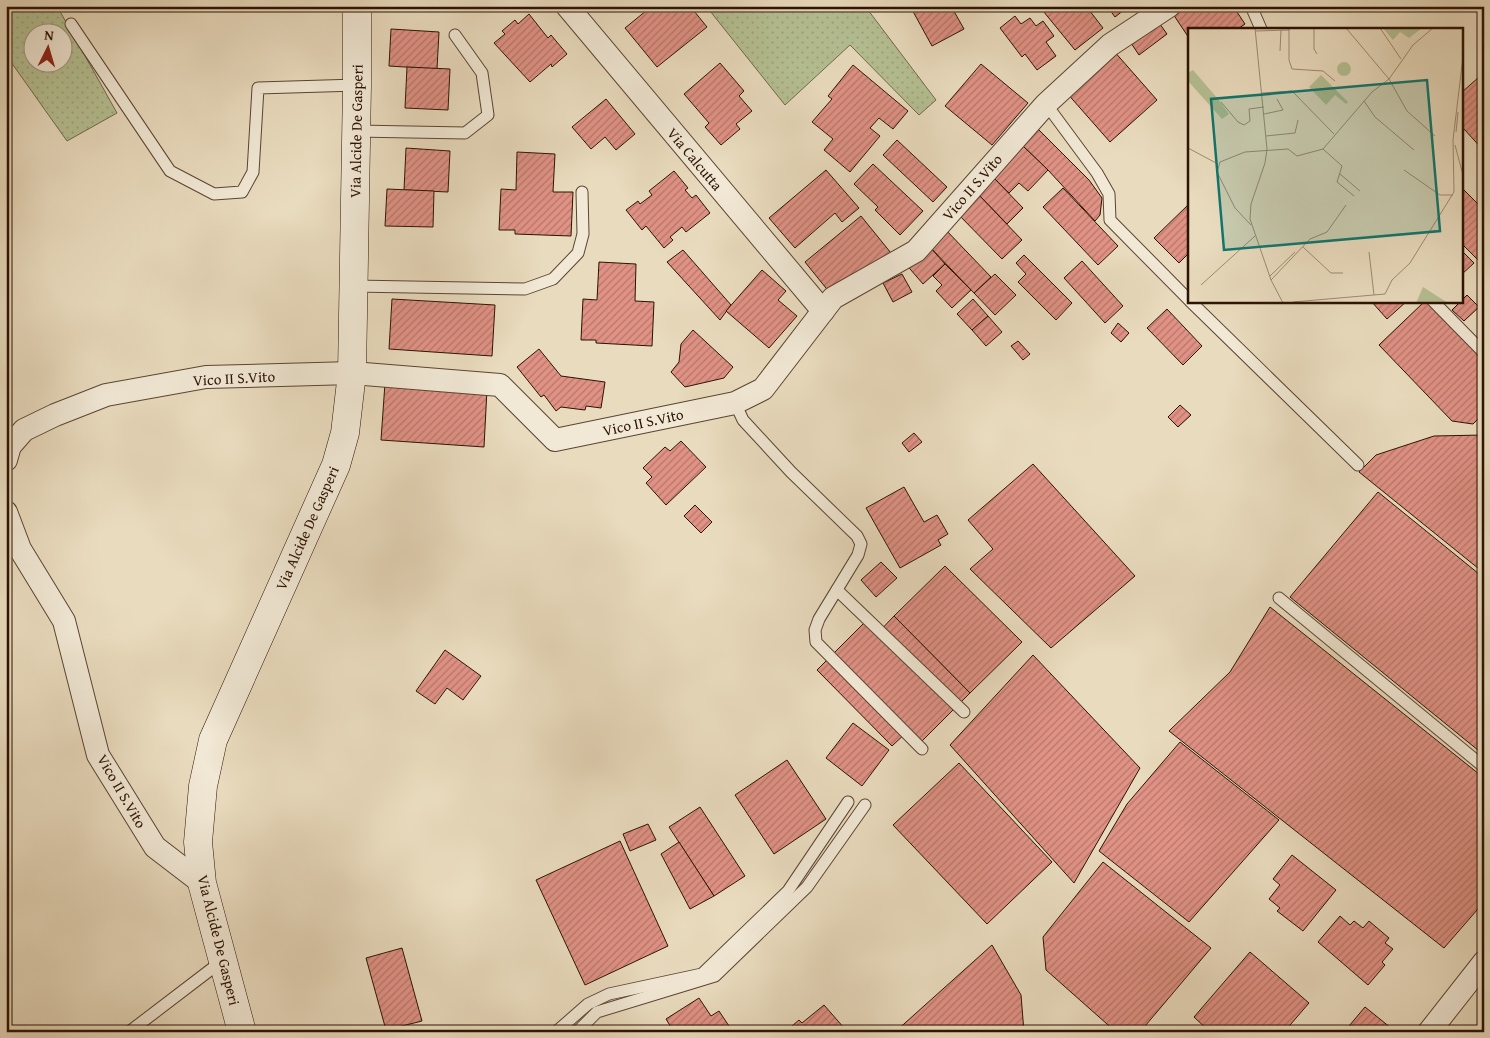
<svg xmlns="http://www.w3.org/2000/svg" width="1490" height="1038" viewBox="0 0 1490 1038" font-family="'Gentium Book Plus',serif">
  <defs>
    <pattern id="grass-dots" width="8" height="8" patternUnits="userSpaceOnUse" patternTransform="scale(1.25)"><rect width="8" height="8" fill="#b5c093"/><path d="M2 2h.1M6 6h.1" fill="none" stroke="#9ca47d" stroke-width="1.8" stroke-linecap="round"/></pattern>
    <pattern id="building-hatch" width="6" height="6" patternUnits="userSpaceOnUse" patternTransform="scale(1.25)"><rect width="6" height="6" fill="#e09285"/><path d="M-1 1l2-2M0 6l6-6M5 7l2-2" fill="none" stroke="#b6766b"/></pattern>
  </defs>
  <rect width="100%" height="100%" fill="#e9dbbe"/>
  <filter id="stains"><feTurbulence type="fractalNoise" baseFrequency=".004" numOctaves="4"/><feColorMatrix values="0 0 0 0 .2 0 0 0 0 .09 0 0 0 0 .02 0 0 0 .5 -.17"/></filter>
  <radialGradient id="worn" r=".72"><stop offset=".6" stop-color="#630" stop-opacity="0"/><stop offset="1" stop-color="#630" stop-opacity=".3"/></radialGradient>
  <!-- grass -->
  <g fill="url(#grass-dots)" stroke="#706a4b" fill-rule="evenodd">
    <path d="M 6,6 L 57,6 L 117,113 L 67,141 L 6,55 ZM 32,32 L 62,32 L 62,62 L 32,62 Z"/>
    <path d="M 706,6 L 865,6 L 936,100 L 919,115 L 850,45 L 785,105 Z"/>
  </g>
  <!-- building -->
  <g fill="url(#building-hatch)" stroke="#2c1303">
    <path d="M 652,6 L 690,6 L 707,27 L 657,67 L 625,28 Z"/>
    <path d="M 910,6 L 936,6 L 936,8 L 951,6 L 964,29 L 932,46 Z"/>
    <path d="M 1039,6 L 1086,6 L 1103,28 L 1075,50 Z"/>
    <path d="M 1107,6 L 1129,6 L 1115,17 Z"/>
    <path d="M 1184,6 L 1233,6 L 1245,24 L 1238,29 L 1189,29 L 1189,38 L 1173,14 Z"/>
    <path d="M 529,14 L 548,38 L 551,35 L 567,54 L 552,67 L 551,64 L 530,82 L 494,43 L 505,34 L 502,31 L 515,20 L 518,24 Z"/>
    <path d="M 1015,16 L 1021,24 L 1030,18 L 1036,26 L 1043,21 L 1054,36 L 1046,42 L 1056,56 L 1037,70 L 1025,54 L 1022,57 L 1000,28 Z"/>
    <path d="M 1157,20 L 1167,34 L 1139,55 L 1129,40 Z"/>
    <path d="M 391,29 L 439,32 L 437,69 L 389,66 Z"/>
    <path d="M 1113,50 L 1157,100 L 1110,142 L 1066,92 Z"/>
    <path d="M 720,63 L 744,91 L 739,96 L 752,111 L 736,124 L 740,129 L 721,145 L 705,127 L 709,123 L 684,94 Z"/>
    <path d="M 981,64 L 1028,103 L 992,145 L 945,106 Z"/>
    <path d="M 853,65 L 908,111 L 893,129 L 879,118 L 870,128 L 880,136 L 850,172 L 824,150 L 833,139 L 812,122 L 832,99 L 828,96 Z"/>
    <path d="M 407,67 L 450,69 L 448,110 L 405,108 Z"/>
    <path d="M 1479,77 L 1484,83 L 1484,151 L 1464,129 L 1461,131 L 1461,93 Z"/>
    <path d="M 606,99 L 635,134 L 616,150 L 605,137 L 591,149 L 572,127 Z"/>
    <path d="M 1038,129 L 1089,180 L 1102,198 L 1100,215 L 1095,221 L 1048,170 L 1023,146 Z"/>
    <path d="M 897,140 L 947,187 L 933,202 L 883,155 Z"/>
    <path d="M 1023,146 L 1048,170 L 1028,191 L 1019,183 L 1009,193 L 992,176 Z"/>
    <path d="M 406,148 L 450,151 L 448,192 L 404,190 Z"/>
    <path d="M 517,152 L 555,154 L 553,192 L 573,192 L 571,236 L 515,234 L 515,230 L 499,230 L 501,189 L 516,190 Z"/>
    <path d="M 873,164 L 923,211 L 900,235 L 875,210 L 878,207 L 854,184 Z"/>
    <path d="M 826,170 L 859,208 L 842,222 L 835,213 L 795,248 L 769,218 Z"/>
    <path d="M 674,171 L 688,188 L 685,190 L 692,198 L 696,195 L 710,213 L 686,232 L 682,227 L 670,237 L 673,240 L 664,248 L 646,226 L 642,230 L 626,210 L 638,201 L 640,204 L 652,195 L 649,191 Z"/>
    <path d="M 992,176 L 1023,208 L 1007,224 L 976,192 Z"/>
    <path d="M 1461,187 L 1484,210 L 1484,266 L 1461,243 Z"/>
    <path d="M 1063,188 L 1118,246 L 1098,265 L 1043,207 Z"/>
    <path d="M 387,189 L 434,191 L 433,227 L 385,226 Z"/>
    <path d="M 976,192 L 1022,240 L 1002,259 L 956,212 Z"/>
    <path d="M 1189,204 L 1189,253 L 1179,263 L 1154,238 Z"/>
    <path d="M 861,216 L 891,253 L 830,293 L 805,262 Z"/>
    <path d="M 944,228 L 991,277 L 974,293 L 928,245 Z"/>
    <path d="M 928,245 L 945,264 L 923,284 L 904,262 Z"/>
    <path d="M 683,250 L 731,305 L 720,320 L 667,262 Z"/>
    <path d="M 1461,250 L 1474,263 L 1461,275 Z"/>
    <path d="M 1024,255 L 1072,303 L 1056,320 L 1018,282 L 1026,274 L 1016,263 Z"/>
    <path d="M 1082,261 L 1123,306 L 1105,323 L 1064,278 Z"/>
    <path d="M 599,262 L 636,264 L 635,301 L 654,302 L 652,346 L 596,343 L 596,340 L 581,340 L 583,299 L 597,300 Z"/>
    <path d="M 945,264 L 971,290 L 952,308 L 936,291 L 942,285 L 933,276 Z"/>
    <path d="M 762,270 L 786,291 L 778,300 L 797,316 L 769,348 L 726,311 Z"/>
    <path d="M 902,274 L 912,292 L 893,302 L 883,283 Z"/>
    <path d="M 995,274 L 1016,295 L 995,315 L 974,293 Z"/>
    <path d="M 1467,295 L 1479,307 L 1464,321 L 1452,310 Z"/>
    <path d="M 392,299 L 495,305 L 492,356 L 389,349 Z"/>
    <path d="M 973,299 L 988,316 L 972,330 L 957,314 Z"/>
    <path d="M 1371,301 L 1407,301 L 1387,319 Z"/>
    <path d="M 1425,301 L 1428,301 L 1484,359 L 1484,413 L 1473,424 L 1452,421 L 1379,345 Z"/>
    <path d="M 1167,309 L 1202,346 L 1183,365 L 1147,328 Z"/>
    <path d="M 988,316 L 1002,332 L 986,346 L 972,330 Z"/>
    <path d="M 1118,323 L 1129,333 L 1121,342 L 1111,333 Z"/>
    <path d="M 693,330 L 733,367 L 724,378 L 685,387 L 671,372 L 679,362 L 681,344 Z"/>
    <path d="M 1018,341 L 1030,354 L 1023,360 L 1011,346 Z"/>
    <path d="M 539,349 L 561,376 L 605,382 L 601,408 L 586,406 L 585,410 L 561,407 L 556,411 L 544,395 L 541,397 L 517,367 Z"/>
    <path d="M 385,383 L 487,389 L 484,447 L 381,440 Z"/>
    <path d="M 1180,405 L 1191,415 L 1178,427 L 1168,417 Z"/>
    <path d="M 914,433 L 922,442 L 909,452 L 902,443 Z"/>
    <path d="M 1484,435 L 1484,573 L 1359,472 L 1376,455 L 1434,436 Z"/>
    <path d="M 681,441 L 706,467 L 666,505 L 646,483 L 652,477 L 643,468 L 665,447 L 670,451 Z"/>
    <path d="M 1033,464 L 1135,576 L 1051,648 L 970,569 L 993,549 L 968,520 Z"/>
    <path d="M 904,487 L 924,522 L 937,515 L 948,534 L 938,540 L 941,545 L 900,568 L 866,508 Z"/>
    <path d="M 1378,492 L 1484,578 L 1484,755 L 1290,597 Z"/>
    <path d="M 695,505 L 712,522 L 701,533 L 684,516 Z"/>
    <path d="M 881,562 L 897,578 L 876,597 L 861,580 Z"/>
    <path d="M 945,566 L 1022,642 L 970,693 L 894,616 Z"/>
    <path d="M 1270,607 L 1484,778 L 1484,902 L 1444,948 L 1169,731 L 1230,672 Z"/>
    <path d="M 894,616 L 970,693 L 919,744 L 907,732 L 892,746 L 817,670 L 864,623 L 876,635 Z"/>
    <path d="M 445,650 L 481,676 L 463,700 L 447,688 L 435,704 L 416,691 Z"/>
    <path d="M 1033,655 L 1140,768 L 1074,883 L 950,745 Z"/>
    <path d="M 853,723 L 889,750 L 862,786 L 826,758 Z"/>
    <path d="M 1180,742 L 1279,820 L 1189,922 L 1099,851 L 1127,804 Z"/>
    <path d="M 787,760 L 826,819 L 774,854 L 735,795 Z"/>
    <path d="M 959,763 L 1052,862 L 987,924 L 893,825 Z"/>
    <path d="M 700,807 L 745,876 L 714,896 L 669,827 Z"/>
    <path d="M 648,824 L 656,840 L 630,851 L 623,834 Z"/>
    <path d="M 620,841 L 668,946 L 585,985 L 536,880 Z"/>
    <path d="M 679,842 L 714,896 L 690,909 L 661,854 Z"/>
    <path d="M 1292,855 L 1336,890 L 1303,931 L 1277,911 L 1280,908 L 1269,899 L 1280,885 L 1273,879 Z"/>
    <path d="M 1103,862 L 1211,948 L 1140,1032 L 1116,1032 L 1046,970 L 1043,937 Z"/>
    <path d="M 1340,916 L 1350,925 L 1354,921 L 1363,928 L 1369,921 L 1389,938 L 1385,943 L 1393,949 L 1382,962 L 1385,965 L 1368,985 L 1318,942 Z"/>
    <path d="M 992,945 L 1021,995 L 1024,1032 L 895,1032 Z"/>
    <path d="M 402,948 L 422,1021 L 386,1030 L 366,958 Z"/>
    <path d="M 1250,952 L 1309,1003 L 1284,1032 L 1210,1032 L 1194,1017 Z"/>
    <path d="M 699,998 L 711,1016 L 719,1011 L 733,1032 L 674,1032 L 666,1019 Z"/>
    <path d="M 824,1005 L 845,1029 L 842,1032 L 785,1032 L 799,1020 L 802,1023 Z"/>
    <path d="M 1365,1007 L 1396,1032 L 1344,1032 Z"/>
  </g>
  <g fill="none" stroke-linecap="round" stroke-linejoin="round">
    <defs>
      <g id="lane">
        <path d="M 1251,6 L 1261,29"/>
        <path d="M 71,24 L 170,171 L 214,194 L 242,192 L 253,172 L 258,88 L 357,85"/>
        <path d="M 1046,104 L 1097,173 L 1109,194 L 1110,220 L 1189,300"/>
        <path d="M 356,131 L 465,133 L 488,115 L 482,73 L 455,35"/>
        <path d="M 354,286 L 525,289 L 553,279 L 578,253 L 583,234 L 582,192"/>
        <path d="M 1190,301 L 1358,465"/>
        <path d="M 1433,301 L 1484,353"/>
        <path d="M 735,403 L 743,420 L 791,472 L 857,536 L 861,544 L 858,555 L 819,619 L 815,630 L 816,642 L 922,749"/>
        <path d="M 837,590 L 964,712"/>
        <path d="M 1279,598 L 1484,767"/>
        <path d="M 129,1032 L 222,961"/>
        <path d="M 556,1032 L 588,1004 L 609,994 L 702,974 L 788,891 L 848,802"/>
        <path d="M 577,1032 L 597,1012 L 715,976 L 807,887 L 865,805"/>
      </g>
      <g id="street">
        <path d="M 567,6 L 823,311"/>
        <path d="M 6,460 L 10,446 L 24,430 L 55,415 L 106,395 L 206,377 L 352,373 L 500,385 L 555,440 L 735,403 L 763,389 L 833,298 L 916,251 L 1046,104 L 1110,45 L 1169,6"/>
        <path d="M 6,512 L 20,549 L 64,621 L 98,755 L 155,847 L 202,883"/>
        <path d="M 1429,1032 L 1484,962"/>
      </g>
      <path id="secondary" d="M 242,1032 L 202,883 L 198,842 L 203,786 L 213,740 L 336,465 L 345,433 L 352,373 L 357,85 L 357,6"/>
    </defs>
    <!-- lane casing -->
    <use href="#lane" stroke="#5b4532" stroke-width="13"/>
    <!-- street casing -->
    <use href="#street" stroke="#5b4532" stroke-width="24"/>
    <!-- secondary casing -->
    <use href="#secondary" stroke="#2c1303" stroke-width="29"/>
    <!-- lane -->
    <use href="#lane" stroke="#f1e8d5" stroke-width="11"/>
    <!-- street -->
    <use href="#street" stroke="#f1e8d5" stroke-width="22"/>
    <!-- secondary -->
    <use href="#secondary" stroke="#f1e8d5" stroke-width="28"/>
  </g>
  <g text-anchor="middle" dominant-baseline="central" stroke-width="5" stroke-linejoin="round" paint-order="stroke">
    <!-- street labels -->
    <g font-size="15" fill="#2c1303" stroke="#f1e8d5">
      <text transform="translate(356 131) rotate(-89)">Via Alcide De Gasperi</text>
      <text transform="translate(695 159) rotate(50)">Via Calcutta</text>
      <text transform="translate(972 187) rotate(-49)">Vico II S.Vito</text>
      <text transform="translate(234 378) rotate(-3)">Vico II S.Vito</text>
      <text transform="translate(643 422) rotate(-12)">Vico II S.Vito</text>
      <text transform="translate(307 528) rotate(-66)">Via Alcide De Gasperi</text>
      <text transform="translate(122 791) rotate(60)">Vico II S.Vito</text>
      <text transform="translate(219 940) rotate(76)">Via Alcide De Gasperi</text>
    </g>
  </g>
  <!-- overview -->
  <g transform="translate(1188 28)">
    <rect width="275" height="275" fill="#e9dbbe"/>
    <path d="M 195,0 L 234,0 L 221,10 L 212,4 L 205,12 ZM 5,42 L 30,71 L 41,86 L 34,91 L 0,53 L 0,45 ZM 133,47 L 160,74 L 158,76 L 147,67 L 138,77 L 121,59 ZM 235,259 L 260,275 L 228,275 Z" fill="#b5c093"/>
    <path d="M149 41a7 7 0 1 1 14 0a7 7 0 1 1-14 0Z" fill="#b5c093"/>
    <path fill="none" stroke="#9d8b73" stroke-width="1" d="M 67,0 L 79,121 L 77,135 L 63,176 L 62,191 L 83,252 L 95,275M 101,0 L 101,32 L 104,41 L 135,43 L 147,53M 126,0 L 126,21 L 129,26M 158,0 L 201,51 L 219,83 L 247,108M 192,0 L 213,31M 68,3 L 101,2M 92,23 L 93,2M 74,65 L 104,63 L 146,106M 176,73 L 187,89 L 226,122M 33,74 L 50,94 L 56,97 L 62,93 L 61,81 L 76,79M 76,86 L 95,82 L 89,71M 268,104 L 270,84M 78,108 L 107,105 L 110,92M 267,117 L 275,147M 0,120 L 30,136M 135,121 L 154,138 L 149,154 L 166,168M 216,142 L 252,167 L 265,167M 152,146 L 172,163M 63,197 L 47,180 L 29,144 L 32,134 L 57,124 L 100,121 L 109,128 L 135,121 L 184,64 L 201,51 L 225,17 L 245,0M 115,219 L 143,245 L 155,245M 181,224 L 186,267M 82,248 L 107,224M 83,252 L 122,211 L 139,204 L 158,177M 13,257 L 67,208M 105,274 L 197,266 L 204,252 L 222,235 L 266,164 L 265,112 L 275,29"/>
    <path fill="#0f766e" fill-opacity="0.15" stroke="#0f766e" stroke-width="2.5" d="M 239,52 L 252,203 L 36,222 L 23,71 Z"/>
    <rect width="275" height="275" fill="none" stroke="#2c1303" stroke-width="2.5"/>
  </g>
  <!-- margin -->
  <rect width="1490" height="1038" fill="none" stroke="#e9dbbe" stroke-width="25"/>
  <rect x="8" y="8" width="1475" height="1023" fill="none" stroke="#2c1303" stroke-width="2.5"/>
  <rect x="12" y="12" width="1465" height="1013" fill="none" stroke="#2c1303"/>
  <!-- north arrow -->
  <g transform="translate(48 48) rotate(5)"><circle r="24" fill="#f1e8d5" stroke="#a29381"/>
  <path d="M0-4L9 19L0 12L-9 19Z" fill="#8f2418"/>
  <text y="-8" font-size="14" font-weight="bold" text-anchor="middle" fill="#2c1303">N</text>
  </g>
  <rect width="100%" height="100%" filter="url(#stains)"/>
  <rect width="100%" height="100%" fill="url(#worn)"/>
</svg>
